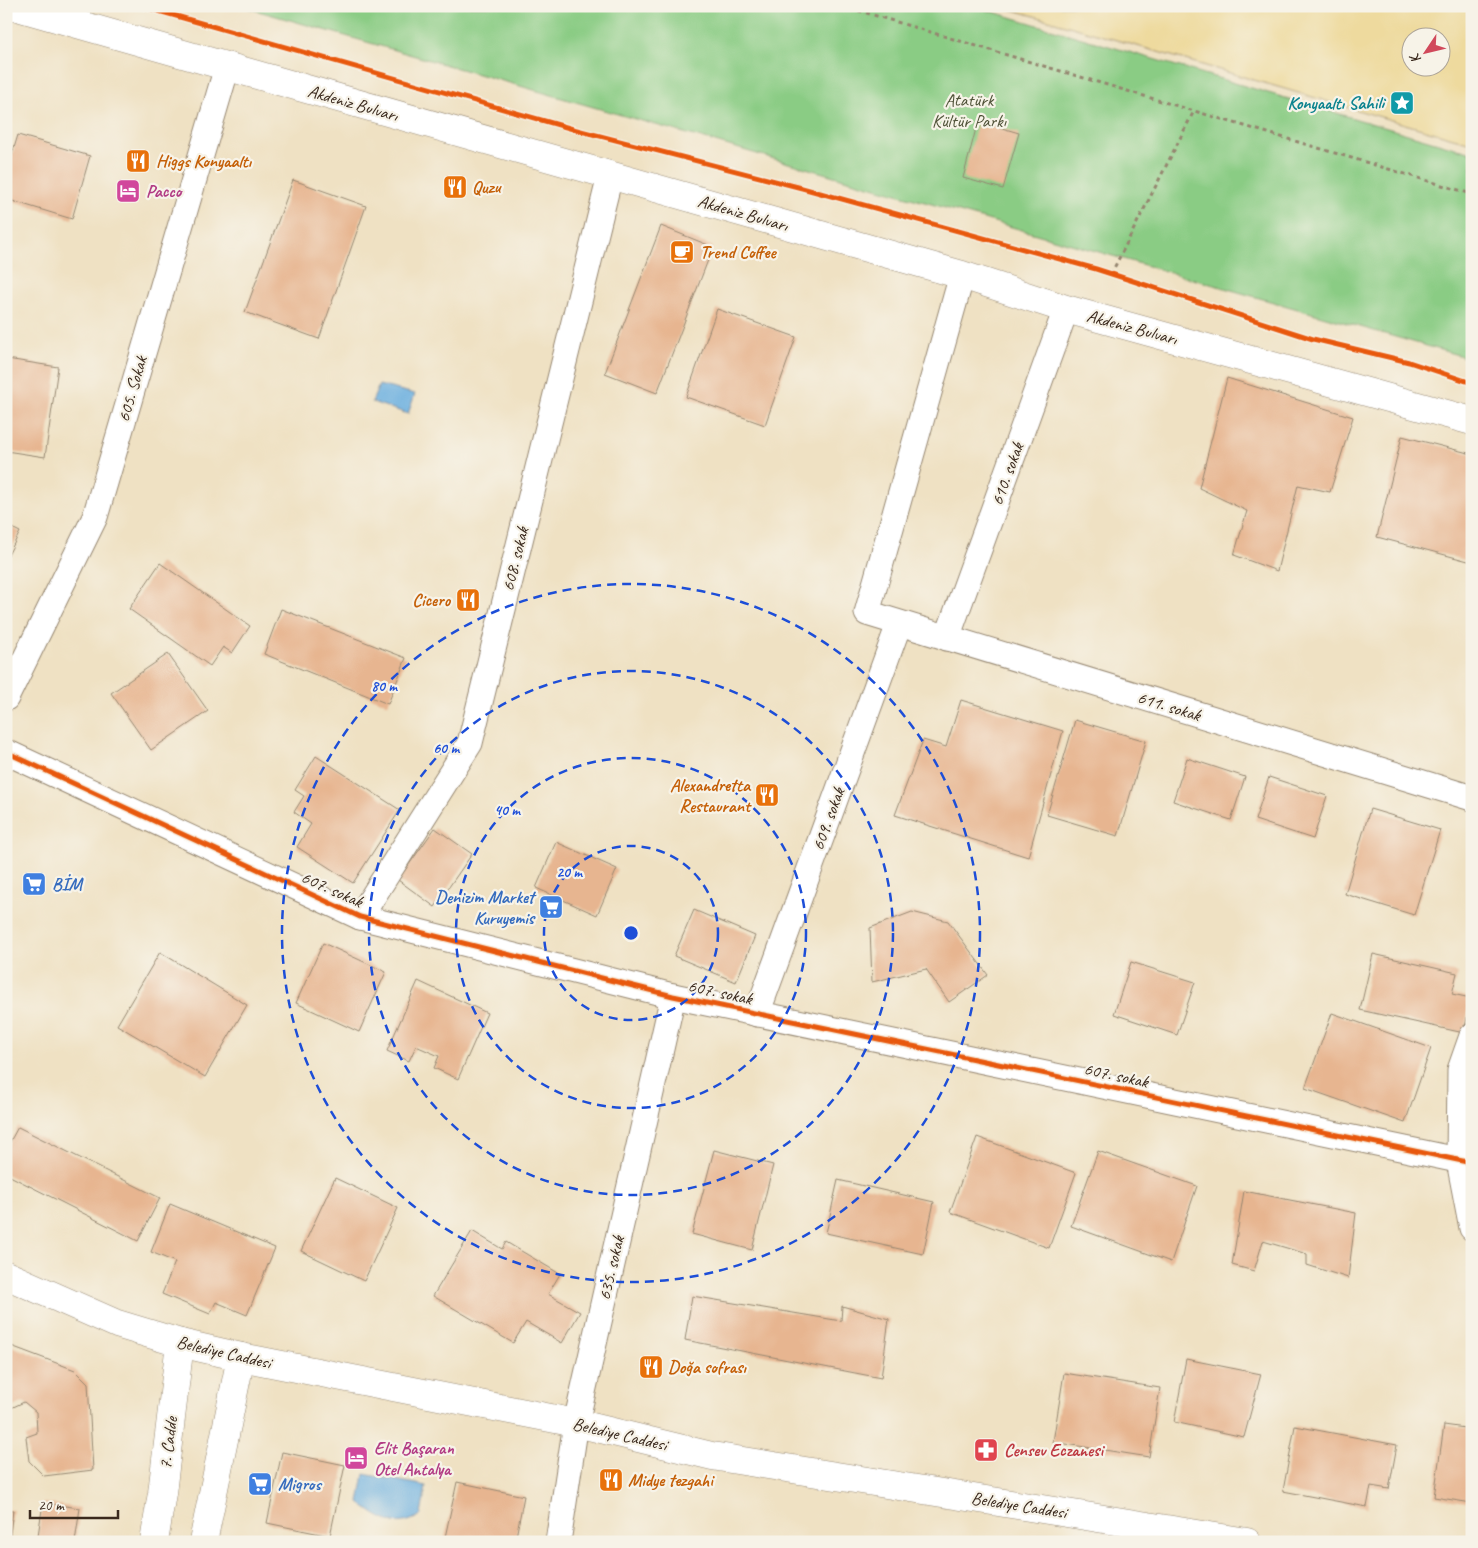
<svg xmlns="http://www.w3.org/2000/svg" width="1478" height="1548" viewBox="0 0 1478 1548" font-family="Caveat,sans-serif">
  <rect width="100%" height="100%" fill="#f7f3e8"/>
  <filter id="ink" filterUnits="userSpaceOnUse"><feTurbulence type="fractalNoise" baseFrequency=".02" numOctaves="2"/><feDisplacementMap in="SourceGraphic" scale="10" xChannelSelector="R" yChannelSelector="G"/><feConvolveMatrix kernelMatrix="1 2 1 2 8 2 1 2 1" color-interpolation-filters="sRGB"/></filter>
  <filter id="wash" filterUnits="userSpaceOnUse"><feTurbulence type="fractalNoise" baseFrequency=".0096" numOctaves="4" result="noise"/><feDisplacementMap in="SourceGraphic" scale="20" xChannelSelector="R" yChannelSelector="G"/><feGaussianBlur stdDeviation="1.12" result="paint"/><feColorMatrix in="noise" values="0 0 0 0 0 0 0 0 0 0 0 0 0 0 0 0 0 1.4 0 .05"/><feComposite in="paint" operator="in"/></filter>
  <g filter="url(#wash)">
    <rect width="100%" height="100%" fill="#efe1c3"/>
    <!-- green -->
    <path fill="#8acc84" stroke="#627b51" d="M 241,6 L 973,6 L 1472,153 L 1472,359 Z"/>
    <!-- sand -->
    <path fill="#eeda9e" stroke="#94825e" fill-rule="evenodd" d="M 1000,6 L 1472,6 L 1472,143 L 1453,138 ZM 1410,38 L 1440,38 L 1440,68 L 1410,68 Z"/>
    <!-- water -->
    <g fill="#69aedf" stroke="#526c7e">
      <path d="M 379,385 L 415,394 L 408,414 L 372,402 Z"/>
      <path d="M 364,1474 L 426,1486 L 421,1515 C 395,1531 381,1519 359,1503 Z"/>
    </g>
    <g id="blocks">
      <!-- building -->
      <g fill="#e7b590">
        <path d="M 978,121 L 1019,133 L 1003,189 L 963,178 Z"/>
        <path d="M 18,135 L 90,156 L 72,219 L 6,199 L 6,174 Z"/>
        <path d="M 293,180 L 366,206 L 319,339 L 245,312 Z"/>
        <path d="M 661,226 L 713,247 L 657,393 L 605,373 Z"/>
        <path d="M 717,309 L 796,337 L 765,425 L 686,397 Z"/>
        <path d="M 7,359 L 58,367 L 45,457 L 6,451 Z"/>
        <path d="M 1227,378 L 1353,417 L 1330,492 L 1298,485 L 1277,571 L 1234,555 L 1247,511 L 1199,488 Z"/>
        <path d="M 1402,436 L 1472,454 L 1472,562 L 1377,537 Z"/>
        <path d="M 6,525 L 20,532 L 6,559 Z"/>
        <path d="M 160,563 L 250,626 L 232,653 L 223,647 L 210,666 L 129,609 Z"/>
        <path d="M 281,609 L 406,658 L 388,704 L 264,654 Z"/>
        <path d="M 168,654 L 208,711 L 151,750 L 111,693 Z"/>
        <path d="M 961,700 L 1063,731 L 1028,857 L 895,815 L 923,740 L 946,747 Z"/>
        <path d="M 1075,720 L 1146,741 L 1118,836 L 1047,815 Z"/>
        <path d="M 316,756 L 400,810 L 353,883 L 297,847 L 311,824 L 294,812 L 304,796 L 295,790 Z"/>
        <path d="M 1187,758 L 1245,777 L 1231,820 L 1173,801 Z"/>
        <path d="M 1269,777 L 1327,796 L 1313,839 L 1255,820 Z"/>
        <path d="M 1370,809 L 1440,830 L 1414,915 L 1345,894 Z"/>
        <path d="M 435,828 L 472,854 L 435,907 L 398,880 Z"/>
        <path d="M 556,842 L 617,869 L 597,915 L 536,888 Z"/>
        <path d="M 694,910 L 755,936 L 736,982 L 674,956 Z"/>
        <path d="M 912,912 L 948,921 L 988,975 L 949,1002 L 926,969 L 872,982 L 870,928 Z"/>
        <path d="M 323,943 L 386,972 L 359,1032 L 296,1003 Z"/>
        <path d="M 160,952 L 247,1005 L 205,1077 L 117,1025 Z"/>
        <path d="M 1373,954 L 1457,973 L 1452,994 L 1471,998 L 1464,1033 L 1360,1010 Z"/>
        <path d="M 1131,962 L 1195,982 L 1177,1035 L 1114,1014 Z"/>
        <path d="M 418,981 L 487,1013 L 458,1079 L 434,1068 L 439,1056 L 416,1046 L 409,1061 L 387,1051 Z"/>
        <path d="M 1332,1013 L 1431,1048 L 1405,1123 L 1305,1088 Z"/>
        <path d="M 18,1127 L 160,1198 L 138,1241 L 6,1174 L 6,1149 Z"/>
        <path d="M 977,1137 L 1076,1173 L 1049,1248 L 950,1212 Z"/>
        <path d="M 714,1150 L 773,1165 L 752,1250 L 692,1234 Z"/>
        <path d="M 1098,1151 L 1197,1186 L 1171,1262 L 1071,1226 Z"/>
        <path d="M 335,1178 L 398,1208 L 364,1281 L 301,1251 Z"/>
        <path d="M 838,1180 L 934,1202 L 923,1254 L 826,1233 Z"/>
        <path d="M 1244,1191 L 1356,1213 L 1348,1278 L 1307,1265 L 1307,1254 L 1263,1241 L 1254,1271 L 1232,1265 Z"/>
        <path d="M 170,1204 L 275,1248 L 247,1315 L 216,1302 L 210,1314 L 162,1294 L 175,1262 L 151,1252 Z"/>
        <path d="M 472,1231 L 502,1249 L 506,1242 L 560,1274 L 548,1294 L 580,1312 L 562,1343 L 526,1322 L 513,1343 L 433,1296 Z"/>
        <path d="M 692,1296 L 841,1321 L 842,1306 L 889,1319 L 881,1378 L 685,1340 Z"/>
        <path d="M 6,1344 L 75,1370 L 88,1383 L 93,1470 L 44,1476 L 29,1461 L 26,1437 L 37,1433 L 36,1412 L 24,1402 L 9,1409 L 6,1408 Z"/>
        <path d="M 1186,1359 L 1261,1374 L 1244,1437 L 1174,1422 Z"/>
        <path d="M 1064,1373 L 1160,1388 L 1149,1457 L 1053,1442 Z"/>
        <path d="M 1444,1425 L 1472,1429 L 1472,1503 L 1434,1497 Z"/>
        <path d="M 1295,1426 L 1397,1445 L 1389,1489 L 1371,1486 L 1367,1507 L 1283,1491 Z"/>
        <path d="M 282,1452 L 345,1465 L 330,1536 L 267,1523 Z"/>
        <path d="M 457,1482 L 524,1496 L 515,1542 L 444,1542 Z"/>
        <path d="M 43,1503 L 80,1508 L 75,1542 L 37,1542 Z"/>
        <path d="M 6,1510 L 13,1510 L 9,1542 L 6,1542 Z"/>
        <path d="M 263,1538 L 280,1541 L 280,1542 L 262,1542 Z"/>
      </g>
    </g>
  </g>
  <g filter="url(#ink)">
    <use href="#blocks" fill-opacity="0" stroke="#958670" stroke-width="1"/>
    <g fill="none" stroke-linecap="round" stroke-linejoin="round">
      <defs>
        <g id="street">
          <path d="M 962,275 L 867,613 L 1472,798"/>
          <path d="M 947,638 L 1066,309"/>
          <path d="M 6,698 L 95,517 L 227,67"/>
          <path d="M 6,752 L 360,917 L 673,996 L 1472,1163"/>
          <path d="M 360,917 L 470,743 L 610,176"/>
          <path d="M 757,1014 L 899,624"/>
          <path d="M 1472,1036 L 1460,1070 L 1459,1161 L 1472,1228"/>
          <path d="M 558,1542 L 576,1423 L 673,996"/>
        </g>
        <g id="secondary">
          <path d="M 14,6 L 962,275 L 1066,309 L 1472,421"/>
          <path d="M 6,1275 L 117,1324 L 180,1343 L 241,1357 L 576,1423 L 712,1456 L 1247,1542"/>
          <path d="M 154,1542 L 162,1493 L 180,1343"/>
          <path d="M 203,1542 L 241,1357"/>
        </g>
      </defs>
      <!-- street casing -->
      <use href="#street" stroke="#958670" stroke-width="27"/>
      <!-- secondary casing -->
      <use href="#secondary" stroke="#958670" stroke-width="29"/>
      <!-- path -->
      <g stroke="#958670" stroke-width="3" stroke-dasharray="4 4" stroke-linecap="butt">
        <path d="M 843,6 L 1472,194"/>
        <path d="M 1111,274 L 1194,111"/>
      </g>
      <!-- street -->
      <use href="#street" stroke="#fff" stroke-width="25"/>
      <!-- secondary -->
      <use href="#secondary" stroke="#fff" stroke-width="28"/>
      <defs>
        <g id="cycleway">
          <path d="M 141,6 L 573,129 L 802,188 L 1096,269 L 1313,339 L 1409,362 L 1472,383"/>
          <path d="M 6,752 L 360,917 L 673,996 L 1472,1163"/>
        </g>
      </defs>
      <!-- cycleway casing -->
      <use href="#cycleway" stroke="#f7f3e8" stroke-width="8"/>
      <!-- cycleway -->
      <use href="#cycleway" stroke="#e8590c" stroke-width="5"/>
    </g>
  </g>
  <!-- distance rings -->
  <g fill="none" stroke="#1d4ed8" stroke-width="2.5" stroke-dasharray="9 6">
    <circle cx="631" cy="933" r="87"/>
    <circle cx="631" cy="933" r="175"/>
    <circle cx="631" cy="933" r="262"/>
    <circle cx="631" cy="933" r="349"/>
  </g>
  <!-- icons -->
  <defs>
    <symbol id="sight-square" viewBox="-11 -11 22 22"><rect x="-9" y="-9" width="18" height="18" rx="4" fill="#0f9aa8" stroke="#f7f3e8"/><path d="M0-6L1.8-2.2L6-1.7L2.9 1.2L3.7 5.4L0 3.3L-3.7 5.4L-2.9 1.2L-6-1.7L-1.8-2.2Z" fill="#fff"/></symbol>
    <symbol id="restaurant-square" viewBox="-11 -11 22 22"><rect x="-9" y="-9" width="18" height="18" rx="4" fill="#e8710a" stroke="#f7f3e8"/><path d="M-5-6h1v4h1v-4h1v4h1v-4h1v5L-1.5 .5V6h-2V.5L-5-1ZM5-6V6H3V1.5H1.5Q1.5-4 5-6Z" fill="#fff"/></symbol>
    <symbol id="hotel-square" viewBox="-11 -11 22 22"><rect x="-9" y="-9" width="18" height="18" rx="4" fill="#d1479c" stroke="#f7f3e8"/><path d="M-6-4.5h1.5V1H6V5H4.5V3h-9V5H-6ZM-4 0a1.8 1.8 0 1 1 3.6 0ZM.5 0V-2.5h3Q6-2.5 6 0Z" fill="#fff"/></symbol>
    <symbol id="cafe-square" viewBox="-11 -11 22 22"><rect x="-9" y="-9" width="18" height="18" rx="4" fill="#e8710a" stroke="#f7f3e8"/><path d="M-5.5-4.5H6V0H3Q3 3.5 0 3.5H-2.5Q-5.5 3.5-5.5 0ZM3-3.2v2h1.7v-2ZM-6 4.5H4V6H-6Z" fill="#fff"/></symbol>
    <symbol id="supermarket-square" viewBox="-11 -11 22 22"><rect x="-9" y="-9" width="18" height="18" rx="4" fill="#3f7fe0" stroke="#f7f3e8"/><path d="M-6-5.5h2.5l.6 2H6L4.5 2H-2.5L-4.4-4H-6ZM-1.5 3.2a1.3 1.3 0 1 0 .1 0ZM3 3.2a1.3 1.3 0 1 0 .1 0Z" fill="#fff"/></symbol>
    <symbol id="pharmacy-square" viewBox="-11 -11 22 22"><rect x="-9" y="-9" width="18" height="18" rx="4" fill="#e0444e" stroke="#f7f3e8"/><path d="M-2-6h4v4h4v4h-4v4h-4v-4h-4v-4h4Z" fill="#fff"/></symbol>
  </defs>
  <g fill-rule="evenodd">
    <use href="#sight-square" x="1388" y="89" width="28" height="28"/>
    <use href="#restaurant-square" x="124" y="147" width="28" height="28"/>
    <use href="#restaurant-square" x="441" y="173" width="28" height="28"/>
    <use href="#hotel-square" x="114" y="177" width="28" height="28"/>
    <use href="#cafe-square" x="668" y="238" width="28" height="28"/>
    <use href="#restaurant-square" x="454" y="586" width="28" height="28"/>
    <use href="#restaurant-square" x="753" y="781" width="28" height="28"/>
    <use href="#supermarket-square" x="20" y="870" width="28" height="28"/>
    <use href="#supermarket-square" x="537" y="893" width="28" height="28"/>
    <use href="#restaurant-square" x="637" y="1353" width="28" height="28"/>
    <use href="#pharmacy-square" x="972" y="1436" width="28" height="28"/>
    <use href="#hotel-square" x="342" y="1444" width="28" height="28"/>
    <use href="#restaurant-square" x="597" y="1466" width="28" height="28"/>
    <use href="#supermarket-square" x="246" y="1470" width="28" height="28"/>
  </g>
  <g text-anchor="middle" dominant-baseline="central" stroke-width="4.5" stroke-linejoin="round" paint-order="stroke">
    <!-- park labels -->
    <g font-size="18" fill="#4f5238" stroke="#f7f3e8">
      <text x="969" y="100">Atatürk<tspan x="969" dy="21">Kültür Parkı</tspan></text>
    </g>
    <!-- street labels -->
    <g font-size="18" fill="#3b2a1e" stroke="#f7f3e8">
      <text transform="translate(353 103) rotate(16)">Akdeniz Bulvarı</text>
      <text transform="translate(743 213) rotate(16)">Akdeniz Bulvarı</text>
      <text transform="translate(1132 327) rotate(15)">Akdeniz Bulvarı</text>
      <text transform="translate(132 389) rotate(-74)">605. Sokak</text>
      <text transform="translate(1007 474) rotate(-70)">610. sokak</text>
      <text transform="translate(515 559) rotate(-76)">608. sokak</text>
      <text transform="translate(1169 706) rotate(17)">611. sokak</text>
      <text transform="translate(828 819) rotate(-70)">609. sokak</text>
      <text transform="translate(332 889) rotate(24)">607. sokak</text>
      <text transform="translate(720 992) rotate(12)">607. sokak</text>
      <text transform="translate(1116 1075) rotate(12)">607. sokak</text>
      <text transform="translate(611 1268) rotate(-77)">635. sokak</text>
      <text transform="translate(224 1352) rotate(13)">Belediye Caddesi</text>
      <text transform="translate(620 1434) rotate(13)">Belediye Caddesi</text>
      <text transform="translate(168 1443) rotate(-83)">7. Cadde</text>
      <text transform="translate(1019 1505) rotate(9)">Belediye Caddesi</text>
    </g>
    <!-- culture labels -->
    <g font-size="18" font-weight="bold" fill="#0d838f" stroke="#f7f3e8" text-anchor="end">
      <text x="1384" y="103">Konyaaltı Sahili</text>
    </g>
    <!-- food labels -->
    <g font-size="18" font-weight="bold" fill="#c56008" stroke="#f7f3e8" text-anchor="start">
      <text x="156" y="161">Higgs Konyaaltı</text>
      <text x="472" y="187">Quzu</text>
      <text x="700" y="252">Trend Coffee</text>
      <text x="450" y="600" text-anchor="end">Cicero</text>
      <text x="750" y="785" text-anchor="end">Alexandretta<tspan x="750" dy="21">Restaurant</tspan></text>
      <text x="668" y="1367">Doğa sofrası</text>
      <text x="628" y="1480">Midye tezgahi</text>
    </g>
    <!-- hotel labels -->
    <g font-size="18" font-weight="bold" fill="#b23c85" stroke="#f7f3e8" text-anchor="start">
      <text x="146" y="191">Pacco</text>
      <text x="374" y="1448">Elit Başaran<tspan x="374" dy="21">Otel Antalya</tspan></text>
    </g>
    <!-- shop labels -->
    <g font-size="18" font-weight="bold" fill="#366cbe" stroke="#f7f3e8" text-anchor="start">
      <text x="52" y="884">BİM</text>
      <text x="534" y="897" text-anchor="end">Denizim Market<tspan x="534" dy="21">Kuruyemis</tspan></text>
      <text x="278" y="1484">Migros</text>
    </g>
    <!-- health labels -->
    <g font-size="18" font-weight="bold" fill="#be3a42" stroke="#f7f3e8" text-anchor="start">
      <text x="1004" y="1450">Censev Eczanesi</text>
    </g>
  </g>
  <circle cx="631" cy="933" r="8" fill="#1d4ed8" stroke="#f7f3e8" stroke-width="2.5"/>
  <g font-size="15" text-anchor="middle" font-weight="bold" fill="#1d4ed8" stroke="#f7f3e8" stroke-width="4.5" stroke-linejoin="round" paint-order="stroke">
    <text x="384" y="691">80 m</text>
    <text x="446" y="753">60 m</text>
    <text x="507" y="815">40 m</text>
    <text x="569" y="877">20 m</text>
  </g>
  <!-- margin -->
  <rect width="1478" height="1548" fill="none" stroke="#f7f3e8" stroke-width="25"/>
  <!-- north arrow -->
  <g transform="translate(1426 52) rotate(235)"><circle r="24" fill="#f7f3e8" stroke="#aca397"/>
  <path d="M0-4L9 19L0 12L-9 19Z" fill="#d1495b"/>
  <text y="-8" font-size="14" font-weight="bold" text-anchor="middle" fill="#3b2a1e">K</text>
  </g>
  <!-- scale -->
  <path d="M30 1510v8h88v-8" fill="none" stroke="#3b2a1e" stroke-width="2.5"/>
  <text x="38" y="1510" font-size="15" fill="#3b2a1e" stroke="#f7f3e8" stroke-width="4" paint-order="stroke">20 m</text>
</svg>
